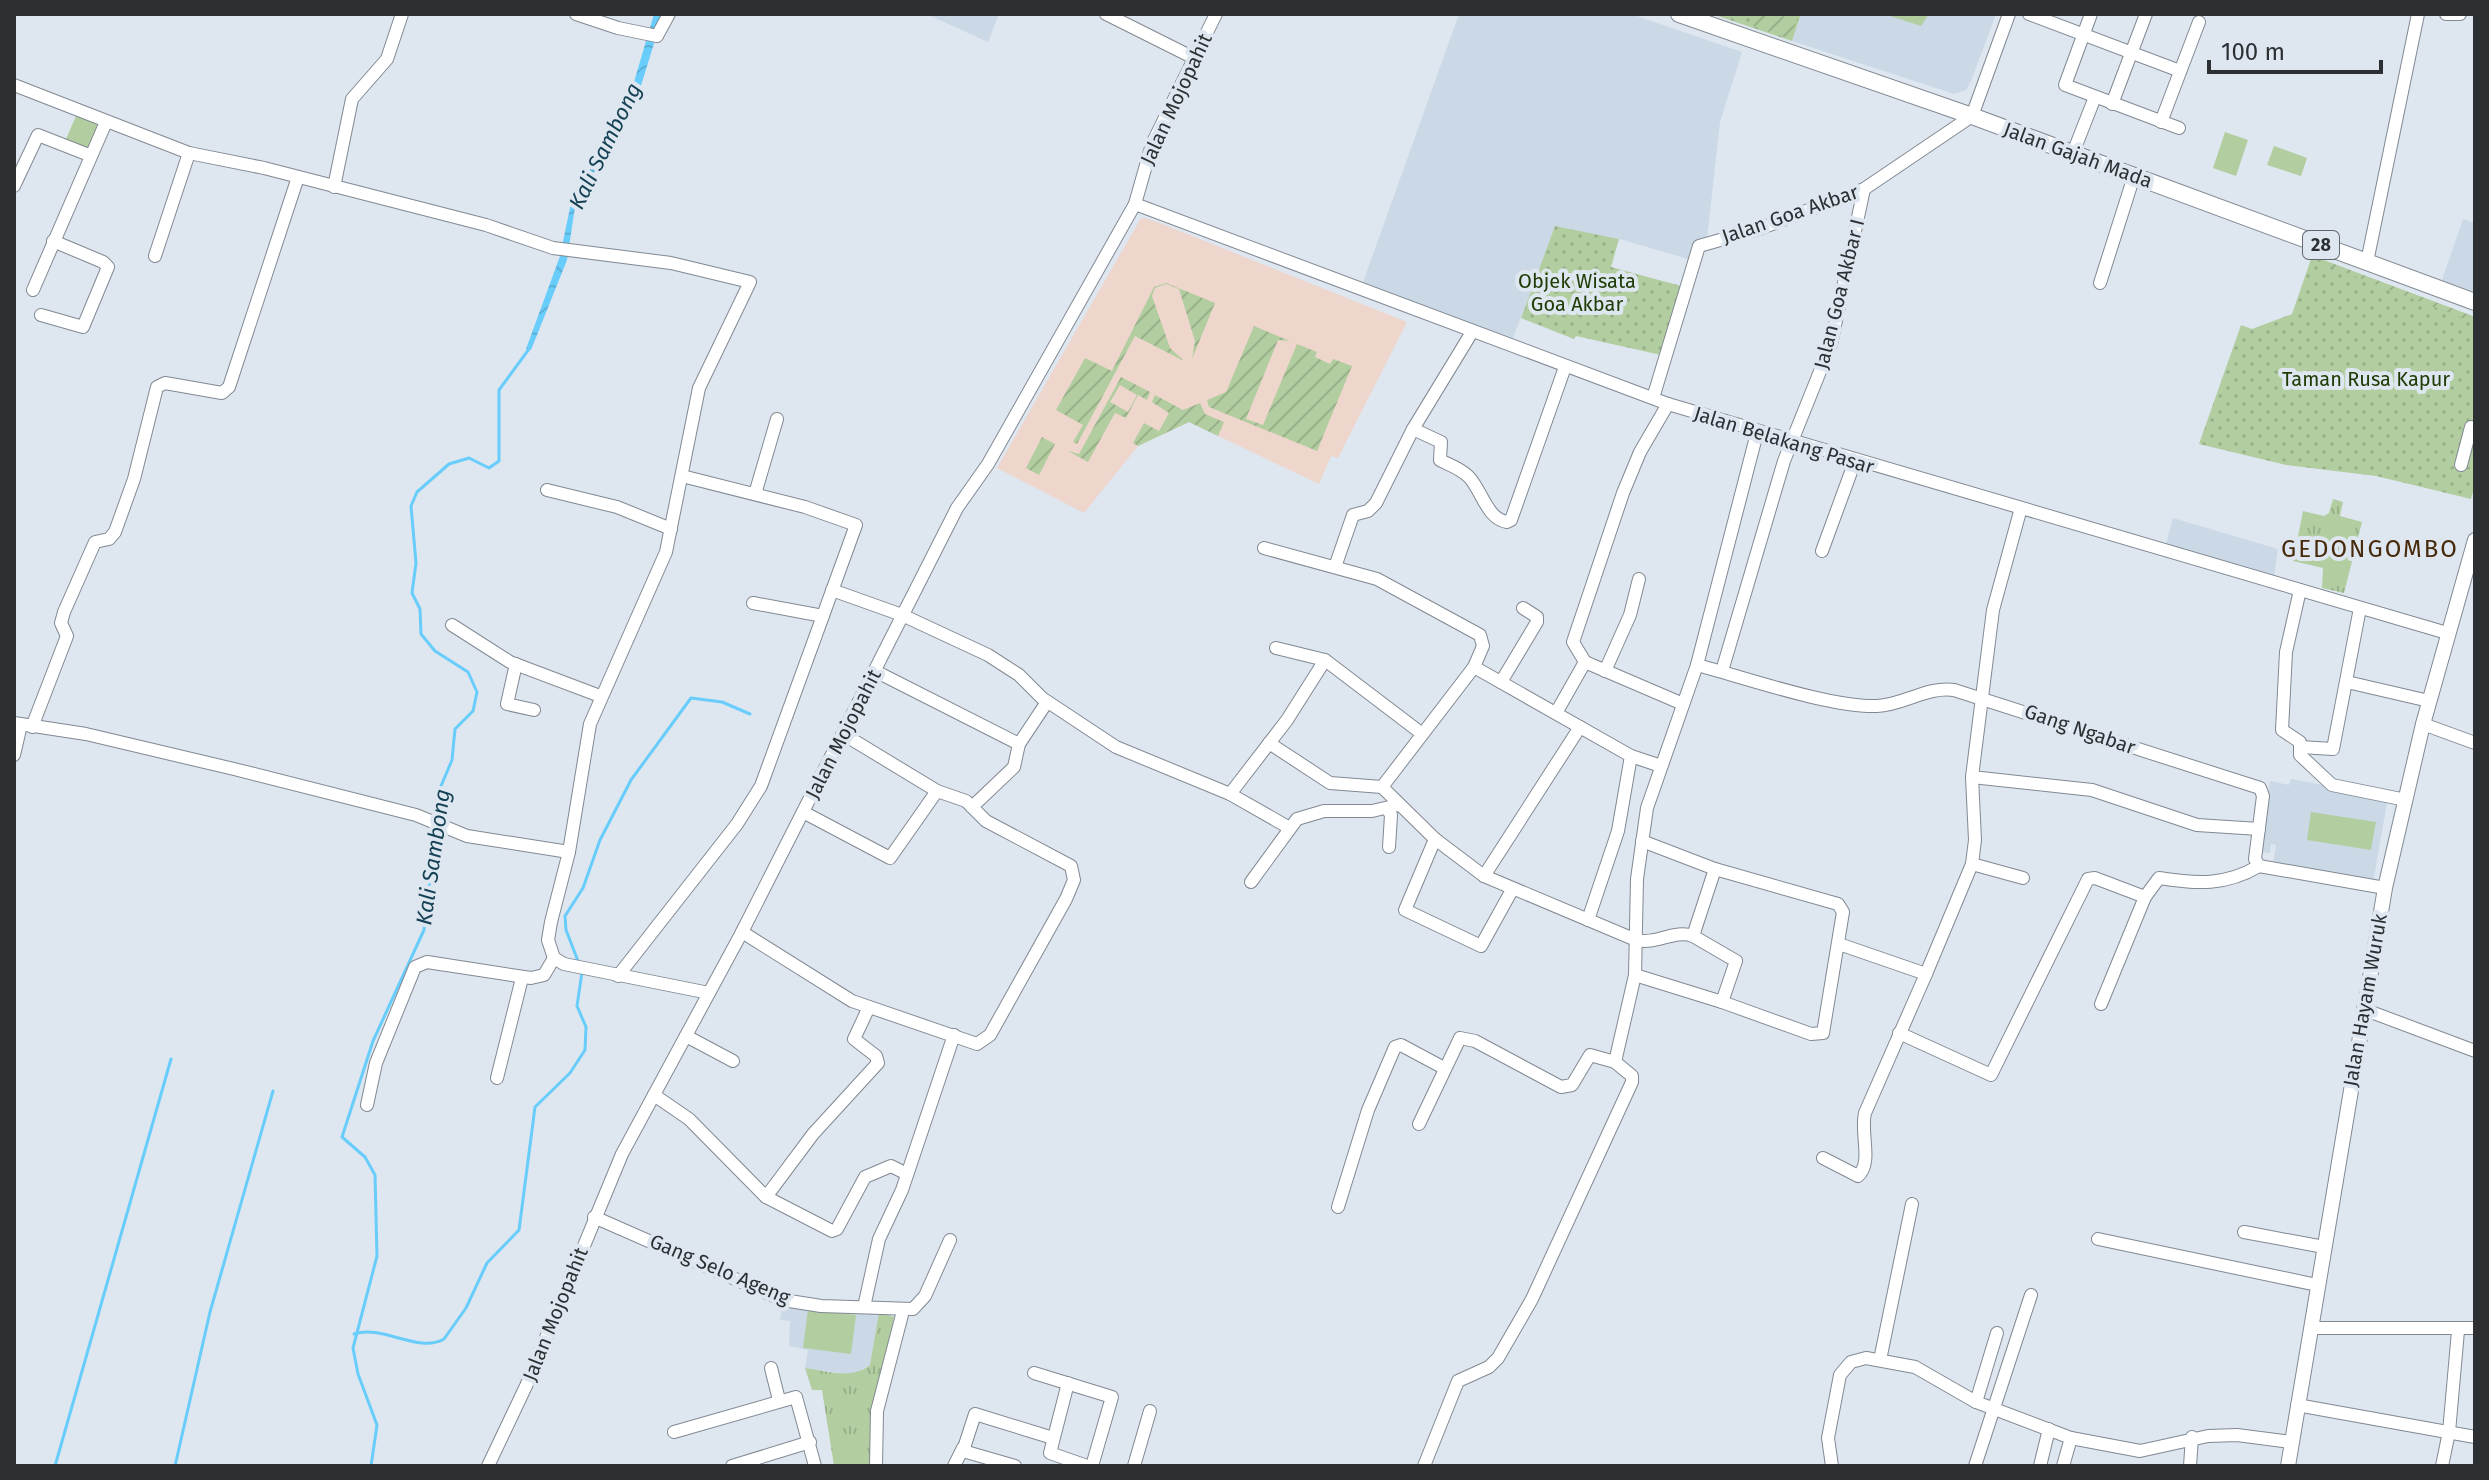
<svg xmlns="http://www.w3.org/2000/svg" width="2489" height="1480" viewBox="0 0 2489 1480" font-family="'Fira Sans',sans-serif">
  <defs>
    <pattern id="grass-tufts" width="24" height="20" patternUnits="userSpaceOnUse" patternTransform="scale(2)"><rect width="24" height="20" fill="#b2cea0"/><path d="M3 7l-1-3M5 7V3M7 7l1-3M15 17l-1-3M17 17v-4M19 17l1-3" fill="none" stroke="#99b18a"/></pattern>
    <pattern id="forest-firs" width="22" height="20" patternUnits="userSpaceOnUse" patternTransform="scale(2)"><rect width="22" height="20" fill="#b2cea0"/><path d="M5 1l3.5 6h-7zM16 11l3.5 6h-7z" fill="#99b18a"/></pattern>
    <pattern id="park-dots" width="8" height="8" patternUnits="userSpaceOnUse" patternTransform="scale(2)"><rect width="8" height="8" fill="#b2cea0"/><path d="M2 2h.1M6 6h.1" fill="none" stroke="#99b18a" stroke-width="1.8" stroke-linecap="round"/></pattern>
    <pattern id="garden-furrows" width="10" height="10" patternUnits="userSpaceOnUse" patternTransform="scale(2)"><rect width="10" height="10" fill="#b2cea0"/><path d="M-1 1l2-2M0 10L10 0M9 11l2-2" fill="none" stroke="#99b18a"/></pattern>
    <pattern id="water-waves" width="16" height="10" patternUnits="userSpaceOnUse" patternTransform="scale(2)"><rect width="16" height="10" fill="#68cdfa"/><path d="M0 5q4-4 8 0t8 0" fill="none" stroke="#5ab0d7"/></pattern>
  </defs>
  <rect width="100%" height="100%" fill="#dee6f0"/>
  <!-- built -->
  <g fill="#cbd9e7">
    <path d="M 926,14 L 999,14 L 988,42 Z"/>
    <path d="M 1459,14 L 1631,14 L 1742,52 L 1720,122 L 1707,239 L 1695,242 L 1688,259 L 1616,238 L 1555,227 L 1513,338 L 1362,285 Z"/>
    <path d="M 1801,14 L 1996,14 L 1971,81 L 1966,90 L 1954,94 L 1792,41 Z"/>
    <path d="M 2463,219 L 2475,223 L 2475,292 L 2442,280 Z"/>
    <path d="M 2173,518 L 2278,549 L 2274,576 L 2166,544 Z"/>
    <path d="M 2291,779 L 2388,797 L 2373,883 L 2273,864 L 2276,845 L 2271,844 L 2270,853 L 2260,852 L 2270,781 L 2289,785 Z"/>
    <path d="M 782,1303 L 879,1312 L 870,1365 L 852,1375 L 805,1368 L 808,1350 L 789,1346 L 790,1321 L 780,1320 Z"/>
  </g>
  <!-- medical -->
  <path fill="#eed6cc" d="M 1141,218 L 1152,220 L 1407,322 L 1338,458 L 1331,456 L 1319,484 L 1189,422 L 1138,446 L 1084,513 L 997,468 Z"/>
  <!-- grass -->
  <g fill="url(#grass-tufts)">
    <path d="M 1884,14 L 1929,14 L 1921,26 Z"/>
    <path d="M 76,116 L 98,125 L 88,149 L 66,139 Z"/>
    <path d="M 2333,499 L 2343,502 L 2340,516 L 2362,522 L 2344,593 L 2322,588 L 2323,568 L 2293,561 L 2303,511 L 2324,516 L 2329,513 Z"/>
    <path d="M 879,1312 L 894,1317 L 871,1422 L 872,1466 L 834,1466 L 822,1390 L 812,1390 L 805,1368 C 828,1371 851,1380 870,1365 Z"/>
  </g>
  <!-- forest -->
  <path fill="url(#forest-firs)" d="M 2326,522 L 2333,530 L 2333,546 L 2327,556 L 2314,545 Z"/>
  <!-- park -->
  <g fill="url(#park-dots)">
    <path d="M 1712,14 L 1801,14 L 1792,41 Z"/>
    <path d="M 1555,226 L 1619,239 L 1611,267 L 1681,286 L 1661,355 L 1576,336 L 1574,339 L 1521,318 Z"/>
    <path d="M 2312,256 L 2475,317 L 2475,485 L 2471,499 L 2376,476 L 2286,465 L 2199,444 L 2241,325 L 2252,329 L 2292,314 Z"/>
  </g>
  <!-- garden -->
  <g fill="url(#garden-furrows)" fill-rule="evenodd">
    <path d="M 1758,14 L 1789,17 L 1799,14 L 1790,39 L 1753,26 Z"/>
    <path d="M 2313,256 L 2475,317 L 2475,323 L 2311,259 Z"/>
    <path d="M 1166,283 L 1215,303 L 1192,359 L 1195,341 L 1179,289 L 1166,284 L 1155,288 L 1152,296 L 1170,348 L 1184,361 L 1135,336 L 1077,444 L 1073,442 L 1083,425 L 1056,410 L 1085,358 L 1112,371 L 1154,287 Z"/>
    <path d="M 1254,326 L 1290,341 L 1278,340 L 1246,419 L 1263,425 L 1297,344 L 1317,352 L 1315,357 L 1330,364 L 1333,359 L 1352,366 L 1317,451 L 1209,407 L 1207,400 L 1226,392 Z"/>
    <path d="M 1121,377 L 1150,392 L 1147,400 L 1138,395 L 1126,418 L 1115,413 L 1088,462 L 1068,451 L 1079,454 ZM 1120,385 L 1137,395 L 1128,412 L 1110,402 Z"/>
    <path d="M 1155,395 L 1183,410 L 1200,403 L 1205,414 L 1224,422 L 1218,436 L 1189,422 L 1138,446 L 1133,443 L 1144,423 L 1159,431 L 1169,413 L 1152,402 Z"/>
    <path d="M 1042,437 L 1055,444 L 1039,475 L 1026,468 Z"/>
  </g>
  <!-- pitch -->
  <g fill="#b2cea0">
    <path d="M 2225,132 L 2248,140 L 2236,176 L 2213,168 Z"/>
    <path d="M 2274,146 L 2307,158 L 2301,176 L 2267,165 Z"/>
    <path d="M 2311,812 L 2376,822 L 2371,850 L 2307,840 Z"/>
    <path d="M 808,1309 L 856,1315 L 851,1354 L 803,1348 Z"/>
  </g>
  <!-- water -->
  <path fill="url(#water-waves)" d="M 654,14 L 663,14 L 640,89 L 575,207 L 567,260 L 531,350 L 526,349 L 560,256 L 571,203 L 629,99 Z"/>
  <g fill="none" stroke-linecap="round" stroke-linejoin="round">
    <!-- stream -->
    <g stroke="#68cdfa" stroke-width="3">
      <path d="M 436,819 L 438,793 L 452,760 L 455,729 L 473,711 L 477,692 L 468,672 L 435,651 L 421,634 L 420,609 L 412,593 L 416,563 L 411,506 L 417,492 L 449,464 L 469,458 L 489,468 L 499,461 L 499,390 L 529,349"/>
      <path d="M 578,961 L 566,930 L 565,916 L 583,888 L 600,840 L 631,780 L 691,698 L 722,702 L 750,714"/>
      <path d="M 354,1334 C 382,1324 419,1354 444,1339 L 466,1308 L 487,1263 L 519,1230 L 535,1107 L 570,1073 L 585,1050 L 586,1027 L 577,1006 L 582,972"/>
      <path d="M 55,1466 L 171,1059"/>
      <path d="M 175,1466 L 210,1312 L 273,1091"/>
      <path d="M 371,1466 L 377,1425 L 358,1374 L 353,1348 L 377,1256 L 375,1175 L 365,1157 L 342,1137 L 373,1041 L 424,930 L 436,826"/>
    </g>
    <defs>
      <g id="minor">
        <path d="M 576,14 L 618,28 L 657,36 L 669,14"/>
        <path d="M 1106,14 L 1194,58"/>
        <path d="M 2029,14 L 2180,71"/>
        <path d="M 2091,14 L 2065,85 L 2179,128"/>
        <path d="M 2446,14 L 2460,14"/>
        <path d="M 14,85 L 189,153 L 264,168 L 486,225 L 553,248 L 671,263 L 750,282 L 699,388 L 666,552 L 590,724 L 569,852 L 551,922 L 548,940 L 554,958 L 564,964 L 709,993"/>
        <path d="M 2112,104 L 2146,14"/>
        <path d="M 2161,122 L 2199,22"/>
        <path d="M 2073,153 L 2095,97"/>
        <path d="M 14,186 L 38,135 L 89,155"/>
        <path d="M 334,187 L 352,99 L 387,59 L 402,14"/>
        <path d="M 1135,204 L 1668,404 L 2447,633"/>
        <path d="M 155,256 L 189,153"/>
        <path d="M 2367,262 L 2418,14"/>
        <path d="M 2100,283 L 2134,176"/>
        <path d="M 33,290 L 106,122"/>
        <path d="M 41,315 L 83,327 L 108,267 L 103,262 L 53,241"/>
        <path d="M 1653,398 L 1699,246 L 1759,229 L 1864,189 L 1972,116 L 2009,14"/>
        <path d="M 1413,429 L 1441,442 L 1440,460 C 1451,466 1460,468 1469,477 C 1482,491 1487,519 1507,522 L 1511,520 L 1565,367"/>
        <path d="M 2461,465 L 2471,427"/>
        <path d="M 547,490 L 617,507 L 671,529"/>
        <path d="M 755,494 L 777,419"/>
        <path d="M 2021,508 L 1993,610 L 1972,777 L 2092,790 L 2197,825 L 2259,829"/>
        <path d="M 1264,548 L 1377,579 L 1480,635 L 1483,646 L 1474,667"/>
        <path d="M 1822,551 L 1855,461"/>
        <path d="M 1335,567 L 1353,515 L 1368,511 L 1376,503 L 1413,429 L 1472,332"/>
        <path d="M 832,590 L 902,615 L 988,655 L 1019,675 L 1042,698 L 1116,747 L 1230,794 L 1288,827"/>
        <path d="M 2300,590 L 2286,652 L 2282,730 L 2300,742 L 2300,755 L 2332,785 L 2406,800"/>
        <path d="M 753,603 L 823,616"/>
        <path d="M 452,625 L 510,662 L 600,696"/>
        <path d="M 1276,648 L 1325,660"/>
        <path d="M 1585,662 L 1683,704"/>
        <path d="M 516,664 L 507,704 L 534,710"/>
        <path d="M 1697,665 C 1743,677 1832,708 1877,706 C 1904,705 1927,686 1954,690 L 2260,788 L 2263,796 L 2255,859 L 2259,866 L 2385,888"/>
        <path d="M 875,671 L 1019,744 L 1047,702"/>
        <path d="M 1605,671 L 1630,615 L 1639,579"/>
        <path d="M 1722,671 L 1784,461 L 1831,344 L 1864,189"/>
        <path d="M 1501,682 L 1537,622 L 1537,617 L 1523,608"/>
        <path d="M 2347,682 L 2429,701"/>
        <path d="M 1556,713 L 1585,662 L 1573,642 L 1623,493 L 1640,452 L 1668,404"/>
        <path d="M 14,723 L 86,734 L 234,769 L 416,815 L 467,836 L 569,852"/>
        <path d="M 2423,724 L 2475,743"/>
        <path d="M 32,727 L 67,636 L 61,623 L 64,612 L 95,542 L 109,539 L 115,532 L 134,479 L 157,387 L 165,383 L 222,393 L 229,387 L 298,177"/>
        <path d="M 1269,743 L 1330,783 L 1382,787"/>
        <path d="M 2300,747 L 2333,749 L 2360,608"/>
        <path d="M 14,755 L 21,725"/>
        <path d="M 1661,766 L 1631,756 L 1474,667 L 1382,787 L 1435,839 L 1484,876 L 1636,940 C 1657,945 1674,929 1693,936"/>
        <path d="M 1230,794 L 1287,720 L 1325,660 L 1421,733"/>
        <path d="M 972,807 L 1014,767 L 1019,744"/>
        <path d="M 1387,808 L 1391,815 L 1389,847"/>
        <path d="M 803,812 L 890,858 L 937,791"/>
        <path d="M 1435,839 L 1405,910 L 1481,946 L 1512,890"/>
        <path d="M 1972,864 L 2023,878"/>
        <path d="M 1715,869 L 1838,904 L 1843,912 L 1823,1033 L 1811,1034 L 1722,1002"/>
        <path d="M 1484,876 L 1580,727"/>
        <path d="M 1251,882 L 1297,819 L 1324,811 L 1372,811 L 1398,805"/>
        <path d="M 1588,920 L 1618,831 L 1631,756"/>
        <path d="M 742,932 L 852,1001 L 977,1044 L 990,1035 L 1066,899 L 1074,880 L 1071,866 L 986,821 L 966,801 L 937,791 L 843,734"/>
        <path d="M 1926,974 L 1972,864 L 1975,840 L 1972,777"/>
        <path d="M 1635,975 L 1722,1002 L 1736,961 L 1693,936 L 1715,869 L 1642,841"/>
        <path d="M 618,976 L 737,824 L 761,786 L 856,525 L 805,507 L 682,476"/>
        <path d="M 2101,1004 L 2145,897"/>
        <path d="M 2363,1009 L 2475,1051"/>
        <path d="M 1899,1033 L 1991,1075 L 2088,879 L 2095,878 L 2145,897 L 2159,878 C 2197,884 2225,886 2259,866"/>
        <path d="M 686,1036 L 733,1061"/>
        <path d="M 497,1078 L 522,978"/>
        <path d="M 654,1095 L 689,1119 L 766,1197 L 813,1134 L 878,1063 L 876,1056 L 854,1039 L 869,1007"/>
        <path d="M 367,1105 L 376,1063 L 415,967 L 427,962 L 531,978 L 544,975 L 554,958"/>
        <path d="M 1419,1124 L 1460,1038 L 1475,1041 L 1561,1087 L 1572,1085 L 1590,1055 L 1615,1062"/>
        <path d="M 1823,1158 L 1858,1176 C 1873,1162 1860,1134 1865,1113 L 1926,974 L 1839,944"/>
        <path d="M 766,1197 L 832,1231 L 837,1229 L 865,1177 L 891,1166 L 907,1174"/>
        <path d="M 1338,1207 L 1368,1110 L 1395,1047 L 1401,1045 L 1444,1068"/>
        <path d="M 594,1217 L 783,1300 L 821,1306 L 913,1309 L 925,1296 L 950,1240"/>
        <path d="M 2244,1232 L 2324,1247"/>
        <path d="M 2098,1239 L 2317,1285"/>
        <path d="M 864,1307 L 879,1239 L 902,1190 L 954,1035"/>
        <path d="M 2311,1328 L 2475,1328"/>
        <path d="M 1880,1360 L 1912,1204"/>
        <path d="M 771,1368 L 779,1400"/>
        <path d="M 1034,1373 L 1112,1397 L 1092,1466"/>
        <path d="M 1068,1383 L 1050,1453 L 1087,1466"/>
        <path d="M 1976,1402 L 1997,1333"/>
        <path d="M 2297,1405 L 2475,1437"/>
        <path d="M 674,1432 L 796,1397 L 815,1466"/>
        <path d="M 488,1466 L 526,1386 L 622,1154 L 742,932 L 957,508 L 988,464 L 1135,204 L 1152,144 L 1216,14"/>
        <path d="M 732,1466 L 810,1442"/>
        <path d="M 876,1466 L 877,1411 L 903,1311"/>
        <path d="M 954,1466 L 963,1448"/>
        <path d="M 1015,1466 L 963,1451 L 975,1414 L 1053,1438"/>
        <path d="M 1134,1466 L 1150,1411"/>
        <path d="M 1424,1466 L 1458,1381 L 1489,1367 L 1498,1358 L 1532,1299 L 1632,1082 L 1632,1076 L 1615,1062 L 1635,975 L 1637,879 L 1647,808 L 1697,665 L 1757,433"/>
        <path d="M 1832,1466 L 1828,1438 L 1840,1375 L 1851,1362 L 1866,1358 L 1915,1367 L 1976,1402 L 2071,1438 L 2140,1451 L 2208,1436 L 2237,1435 L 2291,1442"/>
        <path d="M 1975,1466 L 2031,1295"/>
        <path d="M 2040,1466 L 2049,1429"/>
        <path d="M 2063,1466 L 2071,1438"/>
        <path d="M 2190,1466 L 2192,1437"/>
        <path d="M 2442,1466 L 2449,1432 L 2458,1331"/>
      </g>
      <path id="major" d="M 2288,1466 L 2385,888 L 2423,724 L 2475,540"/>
      <path id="highway" d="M 1679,14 L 1972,116 L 2475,302"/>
    </defs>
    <!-- minor casing -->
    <use href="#minor" stroke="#818992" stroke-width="14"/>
    <!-- major casing -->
    <use href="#major" stroke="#818992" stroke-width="16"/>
    <!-- highway casing -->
    <use href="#highway" stroke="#818992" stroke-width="18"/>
    <!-- minor -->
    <use href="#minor" stroke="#fff" stroke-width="12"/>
    <!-- major -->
    <use href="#major" stroke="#fff" stroke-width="14"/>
    <!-- highway -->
    <use href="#highway" stroke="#fff" stroke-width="16"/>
  </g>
  <g text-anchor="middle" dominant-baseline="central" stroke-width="8" stroke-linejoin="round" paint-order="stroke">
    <!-- shield labels -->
    <rect fill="#dee6f0" stroke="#61676c" stroke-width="2" x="2303" y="231" width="36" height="28" rx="6"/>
    <g font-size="18" font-weight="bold" fill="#2c3033">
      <text x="2321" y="245">28</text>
    </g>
    <!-- street labels -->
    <g font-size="20" fill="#2c3033" stroke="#dee6f0">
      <text transform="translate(1176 99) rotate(-65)">Jalan Mojopahit</text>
      <text transform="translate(2078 155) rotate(20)">Jalan Gajah Mada</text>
      <text transform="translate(1790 214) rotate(-19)">Jalan Goa Akbar</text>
      <text transform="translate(1839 294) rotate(-76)">Jalan Goa Akbar I</text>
      <text transform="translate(1784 440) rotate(17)">Jalan Belakang Pasar</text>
      <text transform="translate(2080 729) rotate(19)">Gang Ngabar</text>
      <text transform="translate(843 734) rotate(-63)">Jalan Mojopahit</text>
      <text transform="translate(2365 1000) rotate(-80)">Jalan Hayam Wuruk</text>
      <text transform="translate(720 1269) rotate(23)">Gang Selo Ageng</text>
      <text transform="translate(555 1314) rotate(-68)">Jalan Mojopahit</text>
    </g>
    <!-- park labels -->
    <g font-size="20" fill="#203c05" stroke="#dee6f0">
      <text x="1577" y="281">Objek Wisata<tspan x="1577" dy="23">Goa Akbar</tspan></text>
      <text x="2366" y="379">Taman Rusa Kapur</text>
    </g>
    <!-- water labels -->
    <g font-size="22" font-style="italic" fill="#154254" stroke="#dee6f0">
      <text transform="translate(605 146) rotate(-64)">Kali Sambong</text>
      <text transform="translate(433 857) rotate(-82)">Kali Sambong</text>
    </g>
    <!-- quarter labels -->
    <g font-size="24" letter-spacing="2" fill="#462a0b" stroke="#dee6f0">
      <text x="2370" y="549">GEDONGOMBO</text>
    </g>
  </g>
  <!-- border -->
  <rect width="2489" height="1480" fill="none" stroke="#2c3033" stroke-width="32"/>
  <!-- scale -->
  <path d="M2209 60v12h172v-12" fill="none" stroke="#2c3033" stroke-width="4"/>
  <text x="2221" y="60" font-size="24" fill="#2c3033" stroke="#dee6f0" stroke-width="6" paint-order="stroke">100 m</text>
</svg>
